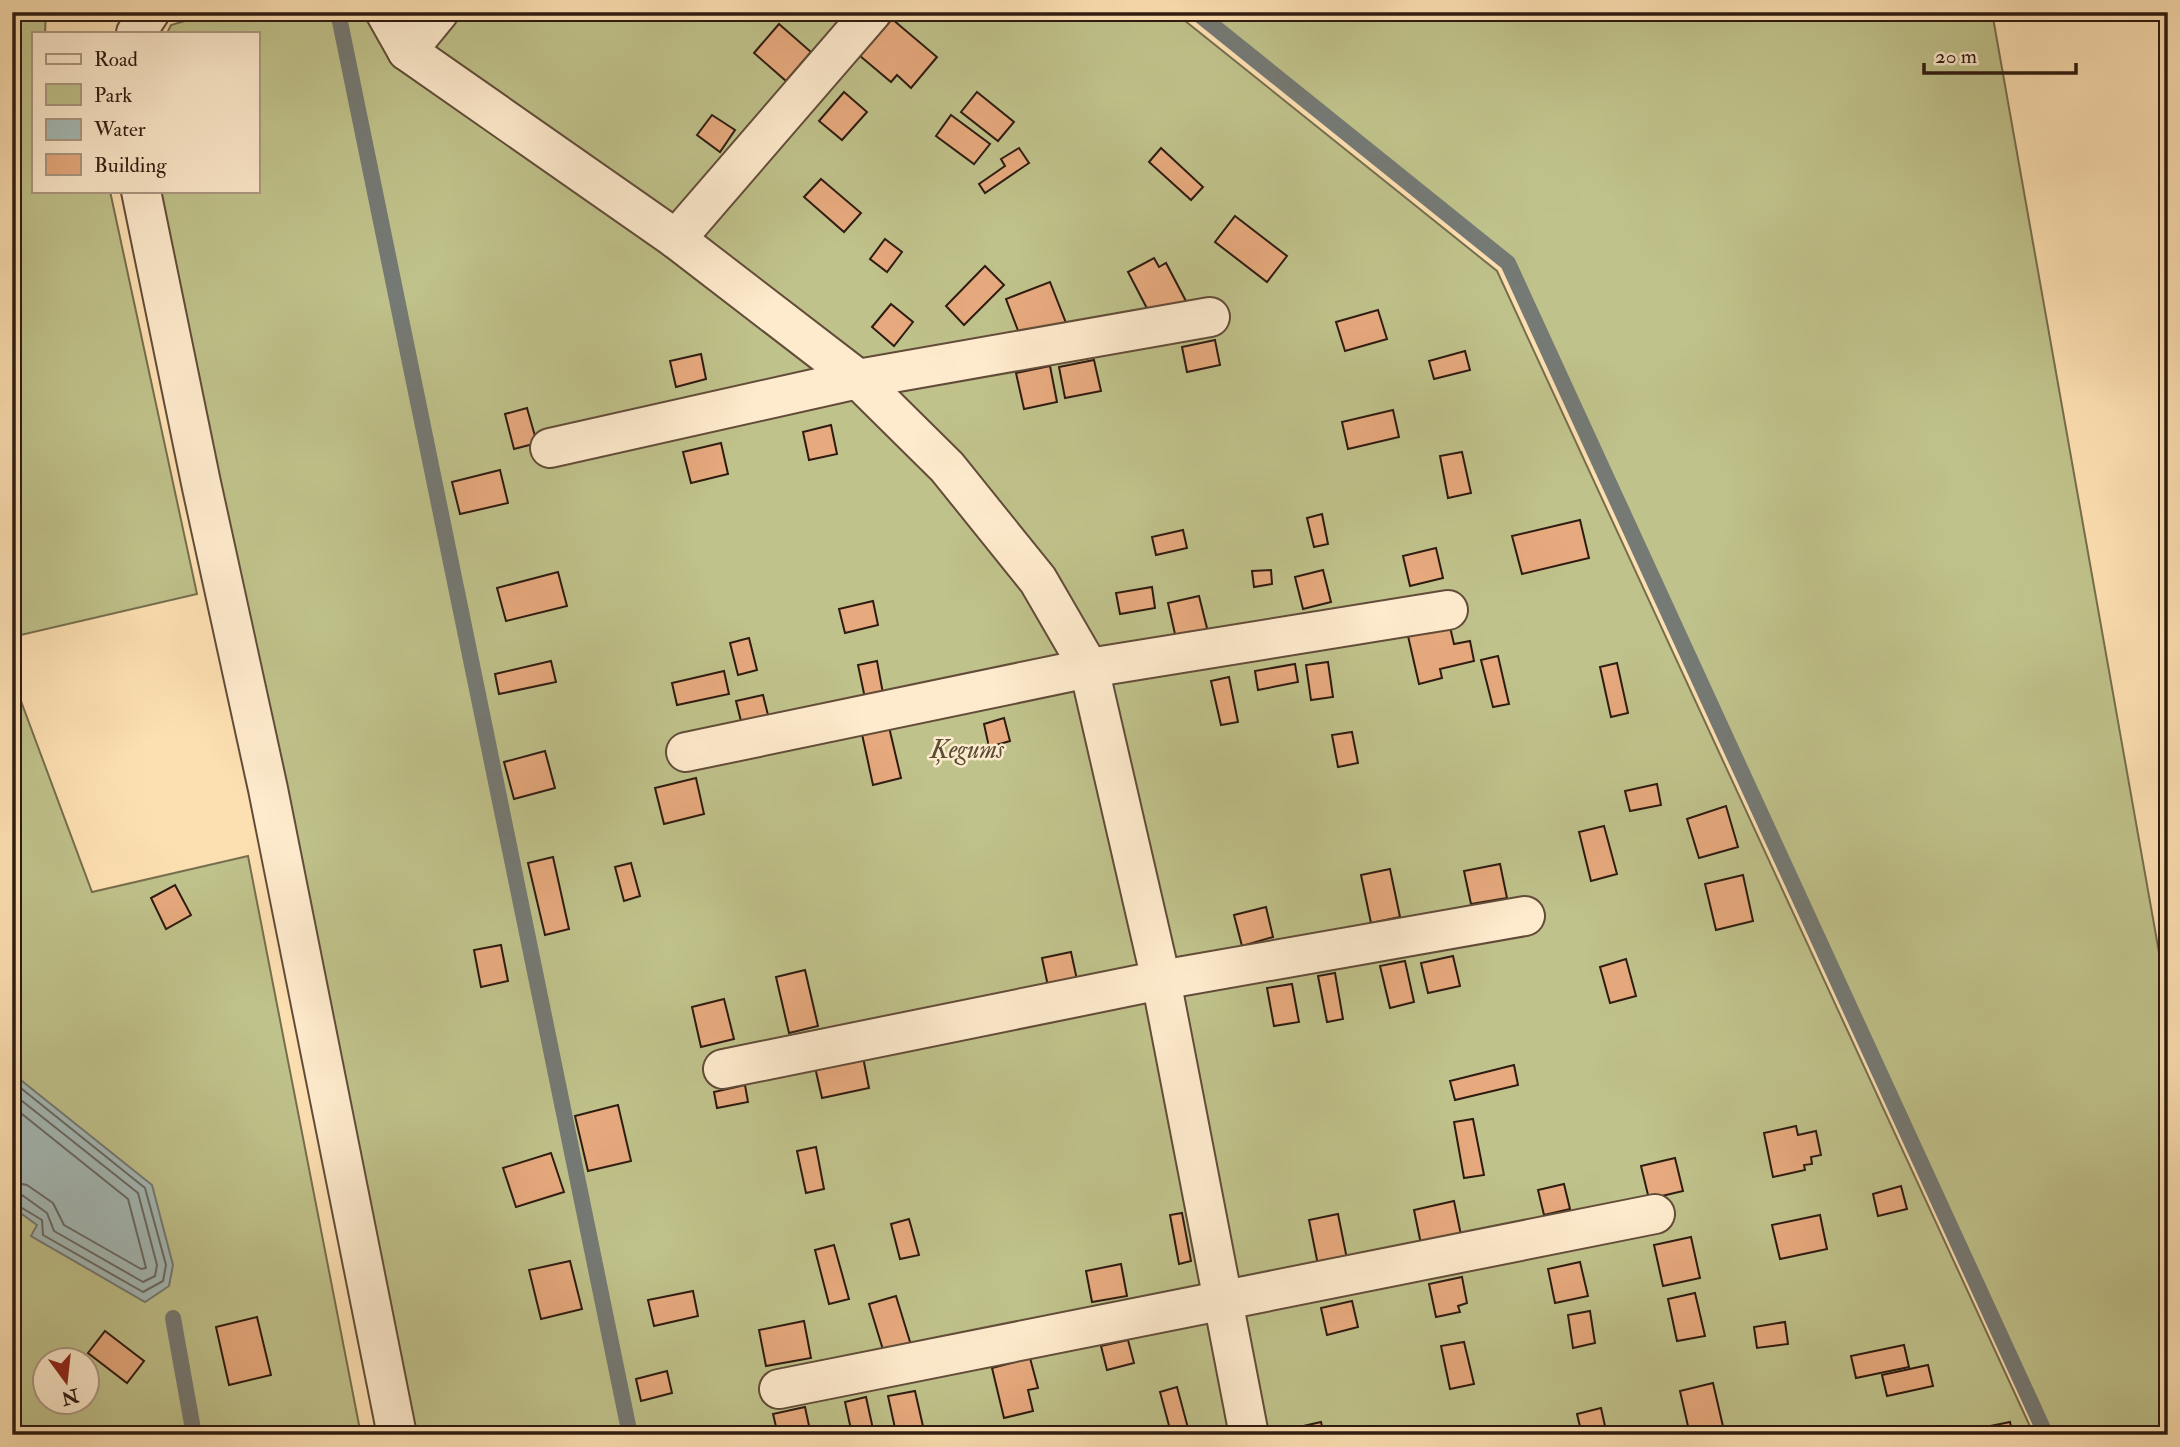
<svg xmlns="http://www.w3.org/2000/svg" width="2180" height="1447" viewBox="0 0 2180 1447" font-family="'IM FELL Double Pica',serif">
  <rect width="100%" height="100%" fill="#fde0b2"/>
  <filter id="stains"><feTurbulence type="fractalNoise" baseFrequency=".00286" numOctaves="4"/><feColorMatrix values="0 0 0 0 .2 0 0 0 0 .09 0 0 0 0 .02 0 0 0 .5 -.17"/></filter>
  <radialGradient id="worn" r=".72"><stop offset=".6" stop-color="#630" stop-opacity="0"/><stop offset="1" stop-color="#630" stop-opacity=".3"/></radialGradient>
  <!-- green -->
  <g fill="#c0c28b" stroke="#776e4e" stroke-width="2" fill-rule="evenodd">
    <path d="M 12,12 L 46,12 L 45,33 L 33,33 L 33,191 L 110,191 L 197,594 L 12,637 Z"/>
    <path d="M 215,12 L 1174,12 L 1497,271 L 2034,1435 L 410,1435 L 158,191 L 257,191 L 257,33 L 167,33 L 171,25 Z"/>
    <path d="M 1196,12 L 1992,12 L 2168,1003 L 2168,1435 L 2046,1435 L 1508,263 Z"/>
    <path d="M 12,677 L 92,892 L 248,856 L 361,1435 L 12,1435 ZM 46,1360 L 88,1360 L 88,1402 L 46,1402 Z"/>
  </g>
  <!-- water -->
  <path fill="#a4bab7" stroke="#757a75" stroke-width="2" d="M 12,1073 L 152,1185 L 173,1265 L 169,1286 L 145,1302 L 31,1236 L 37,1225 L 12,1207 Z"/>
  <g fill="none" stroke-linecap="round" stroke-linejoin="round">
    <!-- shore -->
    <g stroke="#696a64" stroke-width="2">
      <path d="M 12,1081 L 145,1188 L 166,1265 L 163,1281 L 143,1292 L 43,1235 L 42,1220 L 12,1202"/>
      <path d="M 12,1093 L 138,1193 L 157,1265 L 155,1276 L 143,1282 L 54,1231 L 47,1213 L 22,1195 L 12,1193"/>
      <path d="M 12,1106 L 128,1199 L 146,1268 L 141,1269 L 64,1225 L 53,1203 L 27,1185 L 12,1182"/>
    </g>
    <!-- stream -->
    <g stroke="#757a75" stroke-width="16">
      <path d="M 338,12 L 630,1435"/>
      <path d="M 1196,12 L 1508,263 L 2046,1435"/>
      <path d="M 173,1318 L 194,1435"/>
    </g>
  </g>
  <!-- building -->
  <g fill="#e7aa7e" stroke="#2e1b11" stroke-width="2">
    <path d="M 892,19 L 937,57 L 911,88 L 897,75 L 891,82 L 860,56 Z"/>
    <path d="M 779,24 L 811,52 L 786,81 L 754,53 Z"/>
    <path d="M 844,92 L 867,112 L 842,140 L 819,121 Z"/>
    <path d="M 977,92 L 1014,122 L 998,141 L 961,112 Z"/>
    <path d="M 712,115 L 735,130 L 720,152 L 697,135 Z"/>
    <path d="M 951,115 L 990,144 L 974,164 L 936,136 Z"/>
    <path d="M 1019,148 L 1029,163 L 985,193 L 979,184 L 1005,166 L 1001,159 Z"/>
    <path d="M 1161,148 L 1203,187 L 1191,200 L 1149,162 Z"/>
    <path d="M 821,179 L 861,213 L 844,232 L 804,197 Z"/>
    <path d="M 1235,216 L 1287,256 L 1267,282 L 1215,242 Z"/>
    <path d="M 885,239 L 902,252 L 887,272 L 870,259 Z"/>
    <path d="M 1154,258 L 1159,267 L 1166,263 L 1188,305 L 1151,316 L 1128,272 Z"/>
    <path d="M 985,266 L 1004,285 L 964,325 L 946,306 Z"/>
    <path d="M 1050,282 L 1066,323 L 1022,341 L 1006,299 Z"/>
    <path d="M 891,304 L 913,322 L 894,346 L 872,327 Z"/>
    <path d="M 1378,310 L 1387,339 L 1345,351 L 1336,322 Z"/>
    <path d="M 1215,340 L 1220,365 L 1187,372 L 1182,347 Z"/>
    <path d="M 1465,351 L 1470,370 L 1434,379 L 1429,361 Z"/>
    <path d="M 701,354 L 706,379 L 676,387 L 670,361 Z"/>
    <path d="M 1094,360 L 1101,391 L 1065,398 L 1059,367 Z"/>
    <path d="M 1050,366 L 1057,402 L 1024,409 L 1016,373 Z"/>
    <path d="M 527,408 L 537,443 L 514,449 L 505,414 Z"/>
    <path d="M 1393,410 L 1399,437 L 1348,449 L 1342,422 Z"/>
    <path d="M 831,425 L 837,454 L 809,460 L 803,432 Z"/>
    <path d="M 721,443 L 728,474 L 691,483 L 683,452 Z"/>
    <path d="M 1462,452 L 1471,493 L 1448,498 L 1440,456 Z"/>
    <path d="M 500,470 L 508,503 L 460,514 L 452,482 Z"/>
    <path d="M 1322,514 L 1328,544 L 1314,547 L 1307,518 Z"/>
    <path d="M 1580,520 L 1589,558 L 1522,574 L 1512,536 Z"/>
    <path d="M 1183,530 L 1187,548 L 1156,555 L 1152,537 Z"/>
    <path d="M 1436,548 L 1443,578 L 1410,586 L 1403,556 Z"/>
    <path d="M 1271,570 L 1272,584 L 1254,587 L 1252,571 Z"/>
    <path d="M 1323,570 L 1331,602 L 1303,609 L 1295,577 Z"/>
    <path d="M 558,572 L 567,606 L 506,621 L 497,588 Z"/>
    <path d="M 1152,587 L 1155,608 L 1120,614 L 1116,593 Z"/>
    <path d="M 1199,596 L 1209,636 L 1177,643 L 1168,603 Z"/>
    <path d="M 873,601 L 878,625 L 845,633 L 839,609 Z"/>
    <path d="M 1450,627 L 1454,644 L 1470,641 L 1474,661 L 1440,669 L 1442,678 L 1419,684 L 1408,636 Z"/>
    <path d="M 749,638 L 757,670 L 738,675 L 730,643 Z"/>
    <path d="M 1498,656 L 1509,704 L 1493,707 L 1481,660 Z"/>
    <path d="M 551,661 L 556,682 L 499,694 L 495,674 Z"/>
    <path d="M 877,661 L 884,699 L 866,703 L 858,665 Z"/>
    <path d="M 1328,662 L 1333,697 L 1311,700 L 1306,665 Z"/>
    <path d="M 1617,663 L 1628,713 L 1611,717 L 1600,667 Z"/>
    <path d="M 1295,664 L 1298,682 L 1258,690 L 1255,671 Z"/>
    <path d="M 724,671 L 729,694 L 677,705 L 672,683 Z"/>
    <path d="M 1229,677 L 1238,722 L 1221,725 L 1211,681 Z"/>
    <path d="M 763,695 L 769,719 L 742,725 L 736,701 Z"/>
    <path d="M 1004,718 L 1010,741 L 989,747 L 984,724 Z"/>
    <path d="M 889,727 L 901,778 L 873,785 L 862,734 Z"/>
    <path d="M 1352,732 L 1358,763 L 1338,767 L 1332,735 Z"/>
    <path d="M 545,751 L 555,788 L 514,799 L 504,762 Z"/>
    <path d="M 696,778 L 704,814 L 664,824 L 655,788 Z"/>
    <path d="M 1657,784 L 1661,805 L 1630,811 L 1625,791 Z"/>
    <path d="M 1726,806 L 1738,847 L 1699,858 L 1687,819 Z"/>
    <path d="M 1604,826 L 1617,874 L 1591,881 L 1579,832 Z"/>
    <path d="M 553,857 L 569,929 L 545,935 L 528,863 Z"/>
    <path d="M 631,863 L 640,896 L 624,901 L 615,867 Z"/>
    <path d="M 1500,864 L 1507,898 L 1471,904 L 1464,871 Z"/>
    <path d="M 1390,869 L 1400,917 L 1371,923 L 1361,875 Z"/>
    <path d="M 1743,875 L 1753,921 L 1716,930 L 1705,884 Z"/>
    <path d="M 175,885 L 191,915 L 166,929 L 151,898 Z"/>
    <path d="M 1266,907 L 1273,937 L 1242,946 L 1234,915 Z"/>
    <path d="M 501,945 L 508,981 L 481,987 L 474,950 Z"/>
    <path d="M 1071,952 L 1077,980 L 1048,986 L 1042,958 Z"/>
    <path d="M 1453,956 L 1460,986 L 1428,993 L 1421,963 Z"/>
    <path d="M 1626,959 L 1636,996 L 1610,1003 L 1600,967 Z"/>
    <path d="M 1405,961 L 1414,1002 L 1390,1008 L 1380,966 Z"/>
    <path d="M 805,970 L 818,1026 L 789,1033 L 776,977 Z"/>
    <path d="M 1335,973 L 1343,1019 L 1327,1022 L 1318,976 Z"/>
    <path d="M 1292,984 L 1299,1022 L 1274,1026 L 1267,988 Z"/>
    <path d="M 724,999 L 734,1039 L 701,1047 L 692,1007 Z"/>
    <path d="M 863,1057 L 869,1088 L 822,1098 L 815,1067 Z"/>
    <path d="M 1514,1065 L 1518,1085 L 1455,1100 L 1450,1081 Z"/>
    <path d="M 745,1085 L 748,1102 L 717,1108 L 714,1092 Z"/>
    <path d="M 618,1105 L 631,1161 L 588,1171 L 575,1116 Z"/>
    <path d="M 1473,1119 L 1484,1175 L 1464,1178 L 1454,1122 Z"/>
    <path d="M 1796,1126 L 1798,1135 L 1816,1131 L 1821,1155 L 1811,1157 L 1812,1164 L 1804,1165 L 1805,1170 L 1773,1177 L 1764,1133 Z"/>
    <path d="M 816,1147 L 824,1189 L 806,1193 L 797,1151 Z"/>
    <path d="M 551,1153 L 564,1192 L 516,1207 L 503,1168 Z"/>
    <path d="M 1675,1158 L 1683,1191 L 1649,1199 L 1641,1166 Z"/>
    <path d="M 1564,1184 L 1570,1209 L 1544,1215 L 1538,1190 Z"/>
    <path d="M 1901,1186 L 1907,1209 L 1878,1216 L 1873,1194 Z"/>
    <path d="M 1454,1201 L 1461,1235 L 1421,1244 L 1414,1210 Z"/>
    <path d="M 1182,1213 L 1191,1261 L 1179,1264 L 1170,1215 Z"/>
    <path d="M 1338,1214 L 1347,1259 L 1318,1265 L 1309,1220 Z"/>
    <path d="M 1820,1215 L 1827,1249 L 1780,1259 L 1772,1225 Z"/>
    <path d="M 909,1219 L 919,1255 L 900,1259 L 891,1224 Z"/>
    <path d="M 1691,1237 L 1700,1278 L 1663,1286 L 1654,1245 Z"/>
    <path d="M 834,1245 L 849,1299 L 829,1304 L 815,1250 Z"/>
    <path d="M 570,1261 L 582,1309 L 541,1319 L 529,1270 Z"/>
    <path d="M 1580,1262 L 1588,1296 L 1555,1303 L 1548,1269 Z"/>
    <path d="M 1121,1264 L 1127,1296 L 1092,1302 L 1086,1271 Z"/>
    <path d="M 1462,1277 L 1467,1303 L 1458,1306 L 1460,1312 L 1436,1317 L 1429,1284 Z"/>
    <path d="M 693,1291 L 698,1316 L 654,1326 L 648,1300 Z"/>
    <path d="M 1695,1293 L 1705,1336 L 1677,1341 L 1668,1299 Z"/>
    <path d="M 896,1296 L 911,1345 L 884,1353 L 869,1304 Z"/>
    <path d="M 1352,1301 L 1358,1327 L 1327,1335 L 1321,1308 Z"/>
    <path d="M 1590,1311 L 1595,1343 L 1573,1348 L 1568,1315 Z"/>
    <path d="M 257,1317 L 271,1375 L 229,1385 L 216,1327 Z"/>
    <path d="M 804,1321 L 811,1358 L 766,1366 L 759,1330 Z"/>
    <path d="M 1785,1322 L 1788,1344 L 1757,1348 L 1754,1327 Z"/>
    <path d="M 105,1331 L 144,1361 L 127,1383 L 88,1353 Z"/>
    <path d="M 1128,1340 L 1134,1363 L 1107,1370 L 1101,1346 Z"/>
    <path d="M 1464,1342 L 1474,1384 L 1450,1389 L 1441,1346 Z"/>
    <path d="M 1904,1345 L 1909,1367 L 1856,1378 L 1851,1356 Z"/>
    <path d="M 1030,1358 L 1038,1388 L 1028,1390 L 1033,1411 L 1004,1418 L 992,1368 Z"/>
    <path d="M 1928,1365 L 1933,1386 L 1887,1396 L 1882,1375 Z"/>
    <path d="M 667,1371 L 672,1393 L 641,1401 L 636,1379 Z"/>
    <path d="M 1713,1383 L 1725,1435 L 1690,1435 L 1680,1391 Z"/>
    <path d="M 1177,1387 L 1188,1428 L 1171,1433 L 1160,1392 Z"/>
    <path d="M 915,1391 L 925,1435 L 892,1435 L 891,1429 L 895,1428 L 888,1396 Z"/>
    <path d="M 866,1397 L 873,1429 L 852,1434 L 845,1402 Z"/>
    <path d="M 805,1407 L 811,1435 L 778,1435 L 773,1414 Z"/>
    <path d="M 1601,1408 L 1607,1435 L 1582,1435 L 1577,1414 Z"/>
    <path d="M 1321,1422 L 1324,1435 L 1291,1435 L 1290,1429 Z"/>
    <path d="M 2010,1422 L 2013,1435 L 1967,1435 L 1966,1431 Z"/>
  </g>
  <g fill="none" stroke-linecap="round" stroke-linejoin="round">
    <defs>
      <g id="minor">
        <path d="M 385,12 L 407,51 L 676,239 L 858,379 L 947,467 L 1038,580 L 1089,668 L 1161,980 L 1249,1435"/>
        <path d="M 136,33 L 150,12"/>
        <path d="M 407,51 L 439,12"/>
        <path d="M 141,191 L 201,483 L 268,789 L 397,1435"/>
        <path d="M 676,239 L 872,12"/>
        <path d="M 550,448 L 858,379 L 1210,317"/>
        <path d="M 686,752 L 1089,668 L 1448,610"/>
        <path d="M 723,1069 L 1161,980 L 1525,916"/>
        <path d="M 779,1389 L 1655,1214"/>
      </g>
    </defs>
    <!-- minor casing -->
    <use href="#minor" stroke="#624c39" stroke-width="42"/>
    <!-- minor -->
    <use href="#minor" stroke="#feebcd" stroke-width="38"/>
  </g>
  <g text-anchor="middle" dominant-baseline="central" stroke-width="5" stroke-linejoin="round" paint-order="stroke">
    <!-- park labels -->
    <g font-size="26" font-style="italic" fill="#5a4d36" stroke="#feebcd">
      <text x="967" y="750">Ķegums</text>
    </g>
  </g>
  <!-- margin -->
  <rect width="2180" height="1447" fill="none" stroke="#fde0b2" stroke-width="42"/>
  <rect x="14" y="14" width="2152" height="1419" fill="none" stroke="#2e1b11" stroke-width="3.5"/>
  <rect x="21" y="21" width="2138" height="1405" fill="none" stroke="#2e1b11" stroke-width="2"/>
  <!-- legend -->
  <rect x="32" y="32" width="228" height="161" fill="#feebcd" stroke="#ab9882" stroke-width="2"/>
  <rect x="46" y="54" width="35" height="10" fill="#feebcd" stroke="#ab9882" stroke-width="2"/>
  <text x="94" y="66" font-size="21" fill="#2e1b11">Road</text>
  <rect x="46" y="84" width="35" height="21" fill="#c0c28b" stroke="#ab9882" stroke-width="2"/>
  <text x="94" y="102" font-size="21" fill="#2e1b11">Park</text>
  <rect x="46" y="119" width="35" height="21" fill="#a4bab7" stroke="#ab9882" stroke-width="2"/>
  <text x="94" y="136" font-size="21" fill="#2e1b11">Water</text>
  <rect x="46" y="154" width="35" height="21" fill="#e7aa7e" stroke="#ab9882" stroke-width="2"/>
  <text x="94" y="172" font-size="21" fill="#2e1b11">Building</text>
  <!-- north arrow -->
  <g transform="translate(66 1381) rotate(165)"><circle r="33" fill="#feebcd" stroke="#ab9882" stroke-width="2"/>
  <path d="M0-5L12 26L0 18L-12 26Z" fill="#8f2418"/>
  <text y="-10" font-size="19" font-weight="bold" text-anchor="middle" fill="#2e1b11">N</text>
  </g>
  <!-- scale -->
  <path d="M1924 63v10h152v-10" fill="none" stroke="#2e1b11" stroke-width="3.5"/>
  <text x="1935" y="63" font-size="21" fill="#2e1b11" stroke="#feebcd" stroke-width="5" paint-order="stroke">20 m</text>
  <rect width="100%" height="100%" filter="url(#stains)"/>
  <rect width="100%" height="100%" fill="url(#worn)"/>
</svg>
